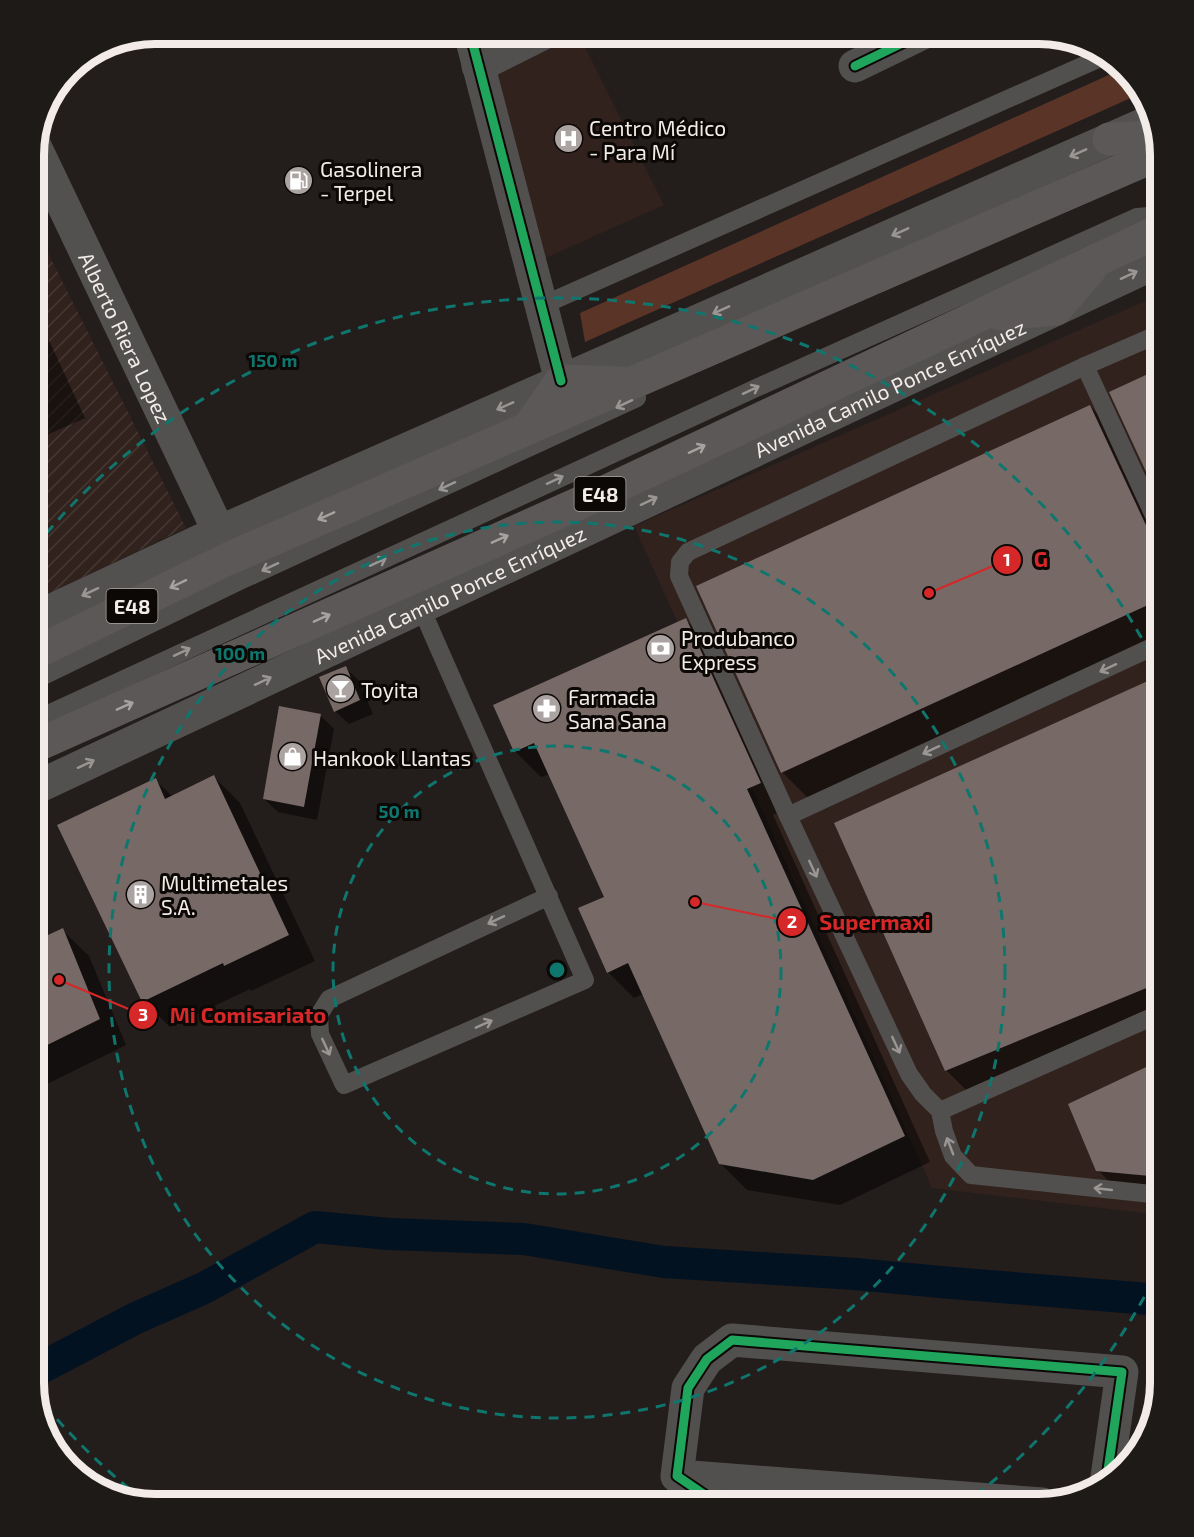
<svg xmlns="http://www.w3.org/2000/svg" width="1194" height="1537" viewBox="0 0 1194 1537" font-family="'Exo 2',sans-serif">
  <defs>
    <pattern id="industrial-furrows" width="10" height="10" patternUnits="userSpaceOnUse" patternTransform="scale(1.5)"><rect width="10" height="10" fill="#31221d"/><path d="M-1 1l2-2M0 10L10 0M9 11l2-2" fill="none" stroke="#453833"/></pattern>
  </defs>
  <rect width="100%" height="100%" fill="#231d1c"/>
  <!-- built -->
  <g fill="#31221d">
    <path d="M 554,33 L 578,33 L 664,205 L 537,262 L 487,73 Z"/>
    <path d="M 1161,294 L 1161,1215 L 932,1188 L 634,526 Z"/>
  </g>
  <!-- industrial -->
  <path fill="url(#industrial-furrows)" d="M 33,223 L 186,528 L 33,601 Z"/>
  <!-- green -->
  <path fill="#593427" d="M 1122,69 L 1141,87 L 1142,93 L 585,342 L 580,313 Z"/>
  <!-- shadow -->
  <g fill="#0007">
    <path d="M 33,306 L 85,418 L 33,441 Z"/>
    <path d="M 1090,406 L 1116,433 L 1161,530 L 1161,637 L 809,799 L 782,772 L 698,586 Z"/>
    <path d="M 686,620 L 712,646 L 786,809 L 773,815 L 930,1162 L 840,1205 L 747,1190 L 720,1163 L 643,994 L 634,998 L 608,972 L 606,897 L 550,774 L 541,777 L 515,751 Z"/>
    <path d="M 345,667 L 359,681 L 373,714 L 349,724 L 335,711 Z"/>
    <path d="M 1161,677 L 1161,1019 L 973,1097 L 946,1070 Z"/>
    <path d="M 321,716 L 334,729 L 317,820 L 278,812 L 264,799 Z"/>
    <path d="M 214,777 L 240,803 L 315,961 L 251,991 L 250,989 L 170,1027 L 144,1001 L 155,780 L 173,797 Z"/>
    <path d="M 62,930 L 89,956 L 126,1045 L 33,1091 L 33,943 Z"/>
    <path d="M 1161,1062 L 1161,1200 L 1124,1197 L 1098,1170 Z"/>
  </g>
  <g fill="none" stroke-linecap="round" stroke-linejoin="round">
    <!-- canal -->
    <path stroke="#031221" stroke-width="32" d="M 33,1372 L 136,1318 L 204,1288 L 315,1227 L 389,1234 L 524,1239 L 664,1262 L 856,1274 L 940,1282 L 1161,1300"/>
  </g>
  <!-- building -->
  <g fill="#776965">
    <path d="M 1161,368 L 1161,504 L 1109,392 Z"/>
    <path d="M 1090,405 L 1151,536 L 1155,540 L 1161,542 L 1161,599 L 781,773 L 696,586 Z"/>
    <path d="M 686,618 L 761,783 L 747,789 L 905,1136 L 813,1180 L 719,1164 L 628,963 L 607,973 L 578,908 L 604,897 L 534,743 L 514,752 L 493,705 Z"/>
    <path d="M 346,666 L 360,700 L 334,712 L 319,677 Z"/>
    <path d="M 1161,675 L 1161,982 L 945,1071 L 834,823 Z"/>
    <path d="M 279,706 L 321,714 L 304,807 L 263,799 Z"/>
    <path d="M 214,775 L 289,935 L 224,966 L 223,963 L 142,1002 L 57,825 L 156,778 L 165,799 Z"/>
    <path d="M 63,928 L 100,1019 L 33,1052 L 33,942 Z"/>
    <path d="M 1161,1060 L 1161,1177 L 1096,1171 L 1068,1104 Z"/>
  </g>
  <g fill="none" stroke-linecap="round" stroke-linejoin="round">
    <!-- service -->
    <g stroke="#52504e" stroke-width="18">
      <path d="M 541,306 L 1107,55"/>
      <path d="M 1085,366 L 1161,531"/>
      <path d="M 421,607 L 432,633 L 585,980 L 344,1085 L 320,1034 L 319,1015 L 329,999 L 549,896"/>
      <path d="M 33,681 L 242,580 L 637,398"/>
      <path d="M 33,721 L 765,384 L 1137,217 L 1161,215"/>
      <path d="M 788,816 L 1161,643"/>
      <path d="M 33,921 L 34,918 L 35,891 L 33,889"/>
      <path d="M 940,1111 L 1161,1013"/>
      <path d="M 1161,1195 L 971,1175 L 953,1156 L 944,1131 L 940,1111 L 923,1094 L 909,1074 L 788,816 L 679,576 L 680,562 L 688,552 L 1085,366 L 1161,333"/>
    </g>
    <!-- minor -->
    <g stroke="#52504e" stroke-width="33">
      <path d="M 470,33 L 561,381"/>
      <path d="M 478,66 L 544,33"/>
      <path d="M 855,66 L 923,33"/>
      <path d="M 679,1476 L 1042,1504"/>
      <path d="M 718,1504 L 677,1476 L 688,1388 L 707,1359 L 732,1340 L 1122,1372 L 1106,1484"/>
    </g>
    <!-- secondary -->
    <g stroke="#535150" stroke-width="33">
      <path id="s1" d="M 34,144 L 219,532"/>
      <path d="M 33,619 L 219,532 L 1151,121"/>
      <path id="s2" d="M 33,789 L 1161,260"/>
    </g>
    <!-- primary -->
    <g stroke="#5b5857" stroke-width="33">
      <path d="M 1109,139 L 1156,137"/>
      <path d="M 1000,314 L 1056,309 L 1091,268"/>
      <path d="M 529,427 L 561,381 L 622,383"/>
      <path d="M 33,654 L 230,558 L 1161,153"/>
      <path d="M 33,747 L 611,489 L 1161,230"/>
    </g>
    <defs>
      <g id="cycleway">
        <path d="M 470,33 L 561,381"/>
        <path d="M 855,66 L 923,33"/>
        <path d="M 718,1504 L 677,1476 L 688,1388 L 707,1359 L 732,1340 L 1122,1372 L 1106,1484"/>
      </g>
    </defs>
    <!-- cycleway casing -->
    <use href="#cycleway" stroke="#0c0806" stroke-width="13"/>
    <!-- cycleway -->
    <use href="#cycleway" stroke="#20a55d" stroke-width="9"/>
  </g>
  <!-- one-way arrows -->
  <defs><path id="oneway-shaft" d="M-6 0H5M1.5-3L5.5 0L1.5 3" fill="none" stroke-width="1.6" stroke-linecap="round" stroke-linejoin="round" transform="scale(1.5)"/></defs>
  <g stroke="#9b9694">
    <use href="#oneway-shaft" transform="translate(1078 153) rotate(156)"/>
    <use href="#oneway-shaft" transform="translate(900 232) rotate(156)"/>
    <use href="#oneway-shaft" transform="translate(1129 275) rotate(-25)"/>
    <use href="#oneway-shaft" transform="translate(721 310) rotate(156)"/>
    <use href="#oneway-shaft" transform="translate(505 406) rotate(156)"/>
    <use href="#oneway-shaft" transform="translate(649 501) rotate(-25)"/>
    <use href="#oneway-shaft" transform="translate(90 592) rotate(155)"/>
    <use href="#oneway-shaft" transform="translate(263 681) rotate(-25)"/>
    <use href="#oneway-shaft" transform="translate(86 764) rotate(-25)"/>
  </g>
  <g stroke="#9a9693">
    <use href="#oneway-shaft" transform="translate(751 390) rotate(-25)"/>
    <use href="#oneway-shaft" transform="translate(624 404) rotate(155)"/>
    <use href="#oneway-shaft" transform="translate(555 480) rotate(-25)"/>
    <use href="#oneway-shaft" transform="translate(447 486) rotate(155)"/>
    <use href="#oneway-shaft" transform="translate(378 562) rotate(-25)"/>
    <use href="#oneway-shaft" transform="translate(270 567) rotate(155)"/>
    <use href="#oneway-shaft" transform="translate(182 652) rotate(-25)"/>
    <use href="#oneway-shaft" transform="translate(1108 668) rotate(155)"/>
    <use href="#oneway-shaft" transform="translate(931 750) rotate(155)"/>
    <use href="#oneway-shaft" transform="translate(813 869) rotate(65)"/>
    <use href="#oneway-shaft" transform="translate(496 920) rotate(155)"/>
    <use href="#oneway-shaft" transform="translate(484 1024) rotate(-24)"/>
    <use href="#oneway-shaft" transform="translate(896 1045) rotate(65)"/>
    <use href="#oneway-shaft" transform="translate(326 1047) rotate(65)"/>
    <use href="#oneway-shaft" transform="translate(950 1146) rotate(-111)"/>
    <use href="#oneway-shaft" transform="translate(1103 1189) rotate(-174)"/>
  </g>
  <g stroke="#a6a2a0">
    <use href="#oneway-shaft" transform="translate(697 449) rotate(-25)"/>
    <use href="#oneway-shaft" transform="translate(326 516) rotate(156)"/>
    <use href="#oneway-shaft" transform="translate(500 539) rotate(-24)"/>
    <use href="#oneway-shaft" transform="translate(178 584) rotate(154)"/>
    <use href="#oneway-shaft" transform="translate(322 618) rotate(-24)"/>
    <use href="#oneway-shaft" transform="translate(125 706) rotate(-24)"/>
  </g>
  <!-- distance rings -->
  <g fill="none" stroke="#0f766e" stroke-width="3" stroke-dasharray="10 8">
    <circle cx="557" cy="970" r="224"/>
    <circle cx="557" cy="970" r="448"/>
    <path d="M1161 1265A672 672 0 0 1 966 1503M143 1500A672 672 0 0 1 38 1397M35 547A672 672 0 0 1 1161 675"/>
  </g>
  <!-- icons -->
  <defs>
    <symbol id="hospital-disc" viewBox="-11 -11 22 22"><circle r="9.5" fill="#aaa3a1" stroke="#0c0806"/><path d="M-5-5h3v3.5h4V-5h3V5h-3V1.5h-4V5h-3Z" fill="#fff"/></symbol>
    <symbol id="fuel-disc" viewBox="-11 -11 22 22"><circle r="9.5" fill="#aaa3a1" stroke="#0c0806"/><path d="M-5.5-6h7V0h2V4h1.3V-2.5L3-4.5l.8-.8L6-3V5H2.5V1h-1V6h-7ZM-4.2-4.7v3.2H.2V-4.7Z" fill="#fff"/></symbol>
    <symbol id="bank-disc" viewBox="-11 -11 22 22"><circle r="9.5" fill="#aaa3a1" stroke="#0c0806"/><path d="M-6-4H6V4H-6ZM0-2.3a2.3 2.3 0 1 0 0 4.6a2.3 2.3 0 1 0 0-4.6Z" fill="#fff"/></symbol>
    <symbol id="bar-disc" viewBox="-11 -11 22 22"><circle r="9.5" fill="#aaa3a1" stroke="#0c0806"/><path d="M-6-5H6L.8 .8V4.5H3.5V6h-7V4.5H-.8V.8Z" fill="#fff"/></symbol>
    <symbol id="pharmacy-disc" viewBox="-11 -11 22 22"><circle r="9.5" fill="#aaa3a1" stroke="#0c0806"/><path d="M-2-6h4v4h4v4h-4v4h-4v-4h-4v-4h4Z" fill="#fff"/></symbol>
    <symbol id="shop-disc" viewBox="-11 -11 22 22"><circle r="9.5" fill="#aaa3a1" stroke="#0c0806"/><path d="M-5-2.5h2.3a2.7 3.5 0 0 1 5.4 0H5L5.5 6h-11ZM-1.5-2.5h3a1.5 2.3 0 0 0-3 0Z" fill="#fff"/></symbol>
    <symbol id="building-disc" viewBox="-11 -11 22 22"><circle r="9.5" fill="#aaa3a1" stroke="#0c0806"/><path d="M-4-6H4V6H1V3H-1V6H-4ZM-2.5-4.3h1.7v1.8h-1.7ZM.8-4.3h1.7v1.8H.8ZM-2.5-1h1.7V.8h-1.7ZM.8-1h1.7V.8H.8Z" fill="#fff"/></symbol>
  </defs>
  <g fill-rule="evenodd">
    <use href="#hospital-disc" x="552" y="122" width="33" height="33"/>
    <use href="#fuel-disc" x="282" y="164" width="33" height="33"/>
    <use href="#bank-disc" x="644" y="632" width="33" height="33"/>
    <use href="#bar-disc" x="324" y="672" width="33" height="33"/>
    <use href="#pharmacy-disc" x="530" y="692" width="33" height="33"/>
    <use href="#shop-disc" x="276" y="740" width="33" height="33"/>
    <use href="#building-disc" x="124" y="878" width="33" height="33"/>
  </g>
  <g text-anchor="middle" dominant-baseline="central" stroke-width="6" stroke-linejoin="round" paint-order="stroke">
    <!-- shield labels -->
    <g fill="#0c0806" stroke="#ada7a4" stroke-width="1.5">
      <rect x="574.5" y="477" width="51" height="34" rx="4.5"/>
      <rect x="106.5" y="589" width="51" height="34" rx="4.5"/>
    </g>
    <g font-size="20" font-weight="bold" fill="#f2ebe8">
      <text x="600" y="494">E48</text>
      <text x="132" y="606">E48</text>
    </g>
    <!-- poi labels -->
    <g font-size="21" fill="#f2ebe8" stroke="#0c0806" text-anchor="start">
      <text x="589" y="127">Centro Médico<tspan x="589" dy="24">- Para Mí</tspan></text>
      <text x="320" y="168">Gasolinera<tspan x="320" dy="24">- Terpel</tspan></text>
      <text x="681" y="637">Produbanco<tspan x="681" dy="24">Express</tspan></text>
      <text x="361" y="689">Toyita</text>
      <text x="568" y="696">Farmacia<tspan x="568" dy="24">Sana Sana</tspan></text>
      <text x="313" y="757">Hankook Llantas</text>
      <text x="161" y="882">Multimetales<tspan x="161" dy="24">S.A.</tspan></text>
    </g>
    <!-- street labels -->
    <g font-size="21" fill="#f2ebe8" stroke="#0c0806">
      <text stroke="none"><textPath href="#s1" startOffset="214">Alberto Riera Lopez</textPath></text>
      <text stroke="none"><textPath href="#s2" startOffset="946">Avenida Camilo Ponce Enríquez</textPath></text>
      <text stroke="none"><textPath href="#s2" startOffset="460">Avenida Camilo Ponce Enríquez</textPath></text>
    </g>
  </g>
  <!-- crop -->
  <path d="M0 0H1194V1537H0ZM155 44H1039A111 111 0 0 1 1150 155V1383A111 111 0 0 1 1039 1494H155A111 111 0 0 1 44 1383V155A111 111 0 0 1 155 44Z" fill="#1e1a18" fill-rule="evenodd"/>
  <path fill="none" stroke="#f2ebe8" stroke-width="8" d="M155 44H1039A111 111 0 0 1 1150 155V1383A111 111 0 0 1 1039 1494H155A111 111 0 0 1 44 1383V155A111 111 0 0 1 155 44Z"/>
  <circle cx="557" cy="970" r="9" fill="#0f766e" stroke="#0c0806" stroke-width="3"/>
  <g font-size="18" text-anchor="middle" font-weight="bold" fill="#0f766e" stroke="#0c0806" stroke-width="6" stroke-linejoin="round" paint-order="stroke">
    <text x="273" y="367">150 m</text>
    <text x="240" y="660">100 m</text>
    <text x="399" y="818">50 m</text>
  </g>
  <!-- callouts -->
  <path fill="none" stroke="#d62828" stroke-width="2" d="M929 593L1007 560M695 902L792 922M59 980L143 1015"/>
  <g fill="#d62828" stroke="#0c0806" stroke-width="2">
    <circle cx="929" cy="593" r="6"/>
    <circle cx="695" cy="902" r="6"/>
    <circle cx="59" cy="980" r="6"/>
    <circle cx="1007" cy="560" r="15"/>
    <circle cx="792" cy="922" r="15"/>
    <circle cx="143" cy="1015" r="15"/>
  </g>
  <g font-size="18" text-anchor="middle" font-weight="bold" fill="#fff">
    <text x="1007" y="566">1</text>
    <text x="792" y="928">2</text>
    <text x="143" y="1021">3</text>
  </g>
  <g font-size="22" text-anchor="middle" font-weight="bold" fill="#d62828" stroke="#0c0806" stroke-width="6" stroke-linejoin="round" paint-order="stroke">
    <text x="1041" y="567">G</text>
    <text x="875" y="930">Supermaxi</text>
    <text x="248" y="1023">Mi Comisariato</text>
  </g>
</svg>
